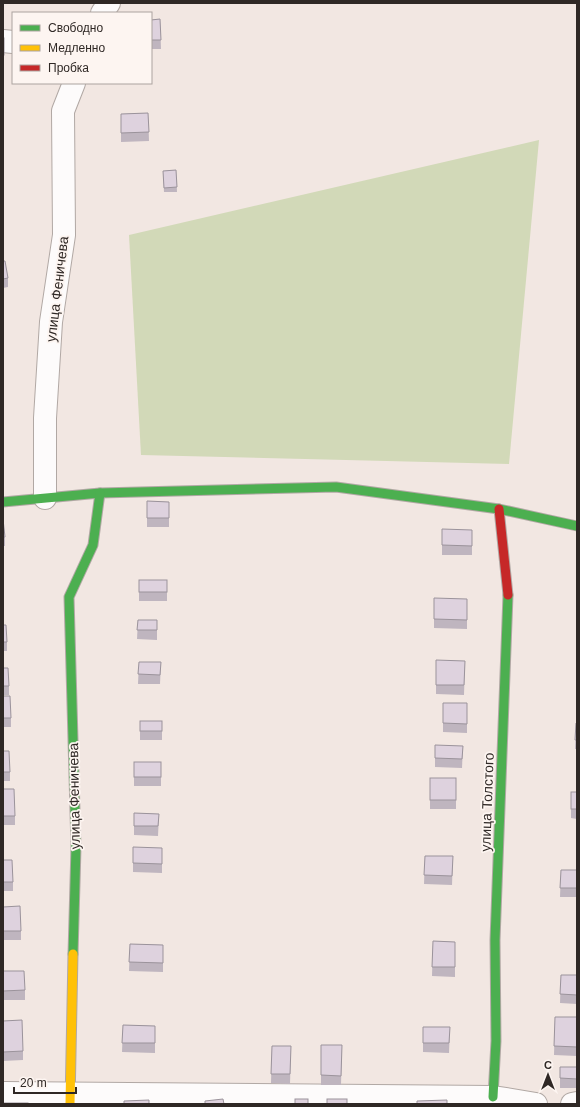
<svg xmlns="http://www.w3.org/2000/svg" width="580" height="1107" viewBox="0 0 580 1107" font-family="Helvetica,sans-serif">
  <rect width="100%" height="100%" fill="#f2e7e2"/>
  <!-- green -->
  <path fill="#d2d9b8" d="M 539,140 L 509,464 L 141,455 L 129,235 Z"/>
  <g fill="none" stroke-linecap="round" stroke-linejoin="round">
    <defs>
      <g id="street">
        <path d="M 102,13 L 109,3"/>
        <path d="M 3,41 L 13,42"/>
        <path d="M 45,498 L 45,418 L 51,322 L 64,235 L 63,111 L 74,83"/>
        <path d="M 3,1093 L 493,1097 L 536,1104"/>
        <path d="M 572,1104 L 577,1103"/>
      </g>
      <g id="fast">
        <path d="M 3,502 L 100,493 L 336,487 L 499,509 L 577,526"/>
        <path d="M 73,954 L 76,847 L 69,597 L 93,545 L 100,493"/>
        <path d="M 493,1097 L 496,1041 L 495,940 L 508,595"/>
      </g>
      <path id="slow" d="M 70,1104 L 73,954"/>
      <path id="jam" d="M 499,509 L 508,595"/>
    </defs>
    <!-- street casing -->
    <use href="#street" stroke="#b1a8a4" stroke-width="24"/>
    <!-- fast casing -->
    <use href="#fast" stroke="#b1a8a4" stroke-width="11"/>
    <!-- slow casing -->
    <use href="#slow" stroke="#b1a8a4" stroke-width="11"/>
    <!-- jam casing -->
    <use href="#jam" stroke="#b1a8a4" stroke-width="11"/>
    <!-- street -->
    <use href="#street" stroke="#fdfbfb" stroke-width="22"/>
    <!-- fast -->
    <use href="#fast" stroke="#4caf50" stroke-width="9"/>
    <!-- slow -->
    <use href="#slow" stroke="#ffc107" stroke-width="9"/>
    <!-- jam -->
    <use href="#jam" stroke="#c62828" stroke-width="9"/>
  </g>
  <!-- wall -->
  <g fill="#bfb5bf">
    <path d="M 160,19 L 161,49 L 151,49 L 151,20 Z"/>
    <rect x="3" y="38" width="1" height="26"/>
    <path d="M 148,113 L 149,141 L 121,142 L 121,114 Z"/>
    <path d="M 176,170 L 177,192 L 164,192 L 163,171 Z"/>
    <path d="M 3,261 L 8,278 L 8,287 L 3,288 Z"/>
    <path d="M 147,501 L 169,502 L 169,527 L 147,527 Z"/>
    <path d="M 3,519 L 5,537 L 5,546 L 3,546 Z"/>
    <path d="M 472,530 L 472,555 L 442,555 L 442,545 Z"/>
    <rect x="139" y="580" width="28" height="21"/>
    <path d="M 467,599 L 467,629 L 434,628 L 434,619 Z"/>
    <path d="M 138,620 L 157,620 L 157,640 L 137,639 Z"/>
    <path d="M 3,625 L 7,642 L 7,651 L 3,651 Z"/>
    <path d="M 465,661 L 464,695 L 436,694 L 436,685 Z"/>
    <path d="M 139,662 L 161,662 L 160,684 L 138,684 Z"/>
    <path d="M 3,668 L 9,686 L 9,695 L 3,695 Z"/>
    <path d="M 3,696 L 11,718 L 11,727 L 3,727 Z"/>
    <path d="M 443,703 L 467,703 L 467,733 L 443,732 Z"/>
    <rect x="140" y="721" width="22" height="19"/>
    <path d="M 576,723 L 577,723 L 577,749 L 575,749 Z"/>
    <path d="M 463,746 L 462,768 L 435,767 L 435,758 Z"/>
    <path d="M 3,751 L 10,772 L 10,781 L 3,781 Z"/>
    <path d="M 577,758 L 577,775 L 576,775 Z"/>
    <path d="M 161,762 L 161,786 L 134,786 L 134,777 Z"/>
    <rect x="430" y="778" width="26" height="31"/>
    <path d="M 3,789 L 15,816 L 15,825 L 3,825 Z"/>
    <path d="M 571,792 L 577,792 L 577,819 L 571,818 Z"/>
    <path d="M 134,813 L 159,814 L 158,836 L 134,835 Z"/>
    <path d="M 162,848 L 162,873 L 133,872 L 133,863 Z"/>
    <path d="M 425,856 L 453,856 L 452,885 L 424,884 Z"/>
    <path d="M 3,860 L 13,882 L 13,891 L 3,891 Z"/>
    <path d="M 561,870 L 577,870 L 577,897 L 560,897 Z"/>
    <path d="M 3,907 L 21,931 L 21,940 L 3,940 Z"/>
    <path d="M 433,941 L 455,942 L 455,977 L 432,976 Z"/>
    <path d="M 130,944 L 163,945 L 163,972 L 129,971 Z"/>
    <path d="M 3,971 L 25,990 L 25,1000 L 3,1000 Z"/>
    <path d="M 561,975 L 577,975 L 577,1004 L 560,1003 Z"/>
    <path d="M 555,1017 L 577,1017 L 577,1056 L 554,1055 Z"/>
    <path d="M 3,1021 L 23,1051 L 23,1060 L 3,1061 Z"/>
    <path d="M 123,1025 L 155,1026 L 155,1053 L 122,1052 Z"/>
    <path d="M 423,1027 L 450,1027 L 449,1053 L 423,1052 Z"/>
    <path d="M 321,1045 L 342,1045 L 341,1085 L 321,1085 Z"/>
    <path d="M 272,1046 L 291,1046 L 290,1084 L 271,1083 Z"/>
    <rect x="560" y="1067" width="17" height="21"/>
  </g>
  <!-- building -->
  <g fill="#ded2de" stroke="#9b939b">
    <path d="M 160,19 L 161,40 L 151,40 L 151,20 Z"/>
    <rect x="3" y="38" width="1" height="17"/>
    <path d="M 148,113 L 149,132 L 121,133 L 121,114 Z"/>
    <path d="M 176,170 L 177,187 L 164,188 L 163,171 Z"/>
    <path d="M 3,261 L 5,261 L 8,278 L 3,279 Z"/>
    <path d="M 147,501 L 169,502 L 169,518 L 147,518 Z"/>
    <path d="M 3,519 L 5,537 L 3,537 Z"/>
    <path d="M 442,529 L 472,530 L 472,546 L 442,545 Z"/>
    <rect x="139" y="580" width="28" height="12"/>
    <path d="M 434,598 L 467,599 L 467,620 L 434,619 Z"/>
    <path d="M 138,620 L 157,620 L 157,630 L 137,630 Z"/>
    <path d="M 3,625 L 6,625 L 7,642 L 3,642 Z"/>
    <path d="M 436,660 L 465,661 L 464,685 L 436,685 Z"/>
    <path d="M 139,662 L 161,662 L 160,675 L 138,674 Z"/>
    <path d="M 3,668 L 8,668 L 9,686 L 3,686 Z"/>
    <path d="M 3,696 L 10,696 L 11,718 L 3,718 Z"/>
    <path d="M 443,703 L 467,703 L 467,724 L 443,723 Z"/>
    <rect x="140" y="721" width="22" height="10"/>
    <path d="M 576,723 L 577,723 L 577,740 L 575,740 Z"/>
    <path d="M 435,745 L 463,746 L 462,759 L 435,758 Z"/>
    <path d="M 3,751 L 9,751 L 10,772 L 3,772 Z"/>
    <rect x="134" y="762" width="27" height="15"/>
    <rect x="430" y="778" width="26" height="22"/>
    <path d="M 3,789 L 14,789 L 15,816 L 3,816 Z"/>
    <rect x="571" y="792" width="6" height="17"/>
    <path d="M 134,813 L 159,814 L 158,826 L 134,826 Z"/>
    <path d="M 133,847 L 162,848 L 162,864 L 133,863 Z"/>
    <path d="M 425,856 L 453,856 L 452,876 L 424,875 Z"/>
    <path d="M 3,860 L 12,860 L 13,882 L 3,882 Z"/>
    <path d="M 561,870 L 577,870 L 577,888 L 560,888 Z"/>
    <path d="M 20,906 L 21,931 L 3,931 L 3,907 Z"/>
    <path d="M 433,941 L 455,942 L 455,967 L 432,967 Z"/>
    <path d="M 130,944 L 163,945 L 163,963 L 129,962 Z"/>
    <path d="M 3,971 L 24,971 L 25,990 L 3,991 Z"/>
    <path d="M 561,975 L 577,975 L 577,995 L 560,994 Z"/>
    <path d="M 555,1017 L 577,1017 L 577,1047 L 554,1046 Z"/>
    <path d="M 22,1020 L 23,1051 L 3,1052 L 3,1021 Z"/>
    <path d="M 123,1025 L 155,1026 L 155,1043 L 122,1043 Z"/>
    <path d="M 423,1027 L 450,1027 L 449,1043 L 423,1043 Z"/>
    <path d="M 321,1045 L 342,1045 L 341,1076 L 321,1075 Z"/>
    <path d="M 272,1046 L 291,1046 L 290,1074 L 271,1074 Z"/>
    <path d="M 560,1067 L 577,1067 L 577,1079 L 560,1078 Z"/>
    <path d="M 223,1099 L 224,1104 L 205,1104 L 205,1101 Z"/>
    <rect x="295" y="1099" width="13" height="5"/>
    <rect x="327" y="1099" width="20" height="5"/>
    <path d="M 149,1100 L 149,1104 L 124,1104 L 124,1101 Z"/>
    <path d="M 447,1100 L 447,1104 L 417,1104 L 417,1101 Z"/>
    <rect x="3" y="1103" width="25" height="1"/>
  </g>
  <g text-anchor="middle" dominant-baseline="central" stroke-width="3.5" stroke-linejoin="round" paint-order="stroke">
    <!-- street labels -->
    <g font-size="14" fill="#2f2825" stroke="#fdf5f1">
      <text transform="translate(57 289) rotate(-83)">улица Феничева</text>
      <text transform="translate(74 796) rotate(-91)">улица Феничева</text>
      <text transform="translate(487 802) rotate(-88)">улица Толстого</text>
    </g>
  </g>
  <!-- border -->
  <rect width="580" height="1107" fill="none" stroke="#2f2825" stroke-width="8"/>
  <!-- legend -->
  <rect x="12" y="12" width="140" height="72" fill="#fdf5f1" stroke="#aba39f"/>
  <rect x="20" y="25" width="20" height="6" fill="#4caf50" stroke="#aba39f"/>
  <text x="48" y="32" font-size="12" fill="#2f2825">Свободно</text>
  <rect x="20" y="45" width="20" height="6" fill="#ffc107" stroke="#aba39f"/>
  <text x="48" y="52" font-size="12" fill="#2f2825">Медленно</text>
  <rect x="20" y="65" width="20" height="6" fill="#c62828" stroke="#aba39f"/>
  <text x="48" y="72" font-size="12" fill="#2f2825">Пробка</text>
  <!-- north arrow -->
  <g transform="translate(548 1075)" stroke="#fdf5f1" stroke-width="3" paint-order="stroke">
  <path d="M0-3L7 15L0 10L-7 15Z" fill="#2f2825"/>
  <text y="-6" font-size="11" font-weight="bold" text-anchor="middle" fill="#2f2825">С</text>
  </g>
  <!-- scale -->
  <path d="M14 1087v6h62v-6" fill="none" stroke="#2f2825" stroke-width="2"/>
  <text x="20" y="1087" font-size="12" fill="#2f2825" stroke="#fdf5f1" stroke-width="3" paint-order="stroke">20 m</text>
</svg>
